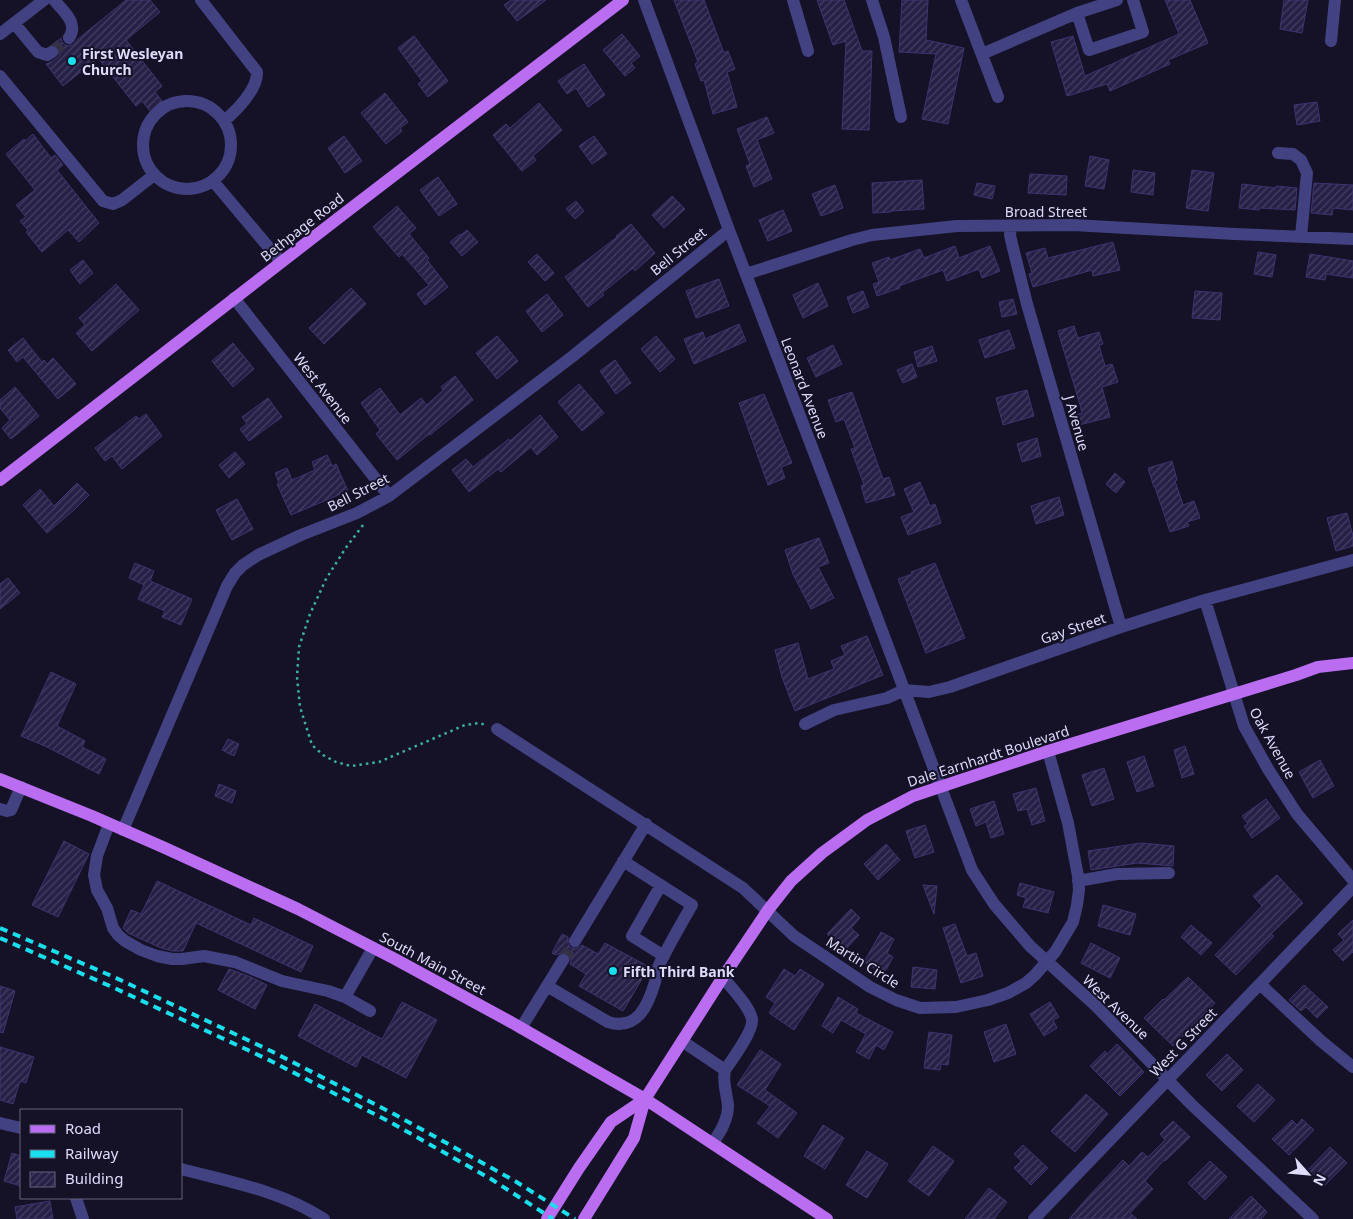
<svg xmlns="http://www.w3.org/2000/svg" width="1353" height="1219" viewBox="0 0 1353 1219" font-family="'Noto Sans',sans-serif">
	<style>
		.building { fill: url(#building-hatch); stroke: #3e3471 }
		.lines { fill: none; stroke-linecap: round; stroke-linejoin: round }
		.minor-tunnel { stroke: #333047; stroke-width: 12; stroke-dasharray: 12 6; stroke-linecap: butt }
		.path { stroke: #3bb1a5; stroke-width: 2.5; stroke-dasharray: 2.5 4; stroke-linecap: butt }
		.minor { stroke: #424282; stroke-width: 12 }
		.major { stroke: #bb6df2; stroke-width: 12 }
		.rail { stroke: #19deeb; stroke-width: 4; stroke-dasharray: 8 6; stroke-linecap: butt }
		.poi-dot { fill: #19deeb; stroke: #151227; stroke-width: 2 }
		.labels { text-anchor: middle; dominant-baseline: central; stroke-width: 4; stroke-linejoin: round; paint-order: stroke }
		.poi-label { font-size: 14px; font-weight: bold; fill: #dedcfc; stroke: #151227; text-anchor: start }
		.street-label { font-size: 14px; fill: #dedcfc; stroke: #151227 }
	</style>
	<defs>
		<pattern id="building-hatch" width="6" height="6" patternUnits="userSpaceOnUse" patternTransform="scale(1.25)"><rect width="6" height="6" fill="#262047"/><path d="M-1 1l2-2M0 6l6-6M5 7l2-2" fill="none" stroke="#454062"/></pattern>
	</defs>
	<rect width="100%" height="100%" fill="#151227"/>
	<path class="building" d="M126,0h24l10,12 -34,28 36,46 -7,6 14,18 -12,10 -15,-19 -6,5 -38,-48 -35,28 -17,-22 5,-2 8,-6 1,-4 -1,-4 -5,-4 7,-6 1,4 3,3 4,1 4,-1 5,-6z
		M511,0h35l-29,21 -13,-16z
		M674,0h30l20,53 4,-2 7,18 -8,3 10,35 -24,7 -9,-34 -3,1 -6,-17 3,-2z
		M817,0h27l18,51h10l-3,79 -27,-1 4,-88 -13,4z
		M902,0h26l-2,40 38,8 -16,76 -26,-5 14,-65 -37,-2z
		M1165,0h25l18,43 -40,17 2,4 -60,27 -3,-7 -40,12 -16,-54 22,-6 12,40 94,-42z
		M1284,0h24l-6,33 -22,-4z
		M622,34l18,22 -9,7 4,5 -10,8 -22,-26z
		M414,36l34,45 -20,16 -10,-13 4,-3 -24,-33z
		M584,64l21,31 -17,12 -12,-19 -9,6 -9,-13z
		M385,93l23,29 -8,6 2,3 -16,13 -25,-31z
		M1317,102l3,19 -23,4 -3,-20z
		M539,103l23,27 -29,26 3,4 -14,11 -29,-36 13,-11 4,4z
		M767,117l7,16 -17,7 15,39 -18,8 -8,-21 4,-2 -13,-35z
		M33,134l18,24 4,-3 8,10 -6,5 42,53 -20,19 -11,-12 -26,22 -16,-20 2,-2 -8,-9 6,-4 -10,-12 19,-15 -29,-36 18,-15 1,2z
		M344,136l18,25 -17,12 -17,-25z
		M594,136l13,18 -15,10 -13,-18z
		M1090,156l19,4 -5,29 -19,-3z
		M1133,170l22,3 -2,22 -22,-3z
		M1192,170l22,3 -6,38 -22,-3z
		M1030,174l37,2 -1,19 -38,-2z
		M438,177l19,27 -18,12 -19,-26z
		M922,180l2,29 -33,2v1l-18,1 -1,-30z
		M977,183l18,3 -3,13 -18,-4z
		M1314,183l39,2v25l-20,-2 -1,7 -21,-2z
		M1242,184l34,4v-2l21,2 -2,22 -36,-2v2l-20,-2z
		M835,185l8,23 -22,8 -9,-22z
		M672,196l13,13 -21,19 -12,-13z
		M576,201l8,10 -9,8 -9,-10z
		M397,206l19,22 -7,6 20,24 -2,2 21,27 -23,18 -8,-11 12,-9 -27,-31 -3,3 -26,-30z
		M783,210l9,21 -24,10 -9,-21z
		M631,224l24,29 -20,18 -2,-3 -31,25 2,2 -16,12 -23,-30 52,-40 -1,-1z
		M467,230l11,12 -16,14 -12,-14 10,-8 1,1z
		M1113,242l7,28 -27,6 -1,-6 -59,17 -4,-13 3,-1 -6,-20 19,-5 3,10z
		M955,246l4,12 31,-12 10,25 -18,7 -3,-9 -32,12 -4,-11 -44,16 1,2 -23,8 -4,-12 6,-2 -7,-19 17,-6 1,3 30,-11 4,9z
		M1258,252l18,3 -4,22 -18,-3z
		M537,254l17,19 -9,8 -17,-19z
		M1310,254l43,7v17l-27,-4 -1,6 -19,-3z
		M83,260l10,13 -13,11 -10,-14z
		M719,279l10,27 -33,12 -10,-27z
		M818,283l10,23 -25,12 -10,-23z
		M116,284l23,26 -47,41 -16,-18 9,-8 -6,-7z
		M351,288l15,16 -42,40 -15,-16z
		M863,291l6,16 -16,6 -6,-16z
		M1195,291l27,2 -2,27 -28,-2z
		M547,294l16,21 -21,17 -16,-21z
		M1013,299l4,15 -15,3 -3,-15z
		M739,324l7,17 -52,23 -10,-25 19,-7 2,7z
		M1074,326l4,12 21,-6 4,12 -4,1 6,21 7,-2 6,18 -16,5 8,30 -31,8 -3,-10 6,-2 -2,-8 -22,-74z
		M1009,330l6,18 -30,10 -6,-18z
		M497,336l21,25 -21,18 -21,-26z
		M656,336l19,23 -15,13 -19,-23z
		M23,338l19,24 2,-2 3,4 6,-6 23,26 -18,15 -35,-42 -6,5 -9,-12z
		M233,343l21,26 -21,18 -21,-26z
		M833,345l9,19 -26,13 -9,-19z
		M932,346l5,15 -19,6 -4,-15z
		M615,360l16,23 -15,11 -16,-23z
		M912,364l5,13 -14,6 -6,-13z
		M455,376l18,24 -43,35 -1,-1 -32,26 -21,-26 4,-4 -19,-27 19,-15 20,27 21,-17 6,7 16,-15 -2,-3z
		M579,384l25,29 -22,18 -24,-29z
		M15,387l24,29 -28,23 -9,-11 8,-8 -10,-12v-8z
		M1027,390l7,26 -31,9 -7,-27z
		M852,392l31,87 6,-2 6,18 -29,8 -5,-17 3,-1 -13,-36 4,-1 -11,-29 -8,3 -8,-22z
		M764,394l28,69 -11,4 4,11 -17,7 -29,-82z
		M268,398l14,19 -33,24 -9,-12 7,-5 -5,-7z
		M146,414l16,22 -40,33 -10,-13 -7,5 -10,-13 41,-32 3,3z
		M540,415l18,22 -21,18 -6,-8 -30,25 -3,-3 -29,23 -17,-22 14,-11 7,8 36,-28 1,2z
		M1037,438l4,18 -19,6 -5,-18z
		M235,452l10,12 -16,14 -10,-13z
		M327,455l5,11 4,-2 12,27 -57,24 -14,-31 2,-1 -4,-10 12,-5 5,12 23,-10 -3,-8z
		M1172,461l5,19 -2,1 8,24 11,-4 6,17 -13,4 2,4 -19,6 -15,-45h-1l-6,-19z
		M1115,473l10,9 -9,11 -10,-9z
		M920,482l10,24 5,-2 6,19 -33,12 -7,-18 13,-5 -10,-23z
		M77,483l12,12 -14,14 -28,24 -24,-28 17,-16 14,17z
		M1059,497l5,18 -28,9 -5,-18z
		M237,499l16,30 -21,11 -16,-30z
		M1347,513l6,23v10l-17,5 -9,-33z
		M819,538l10,25 -11,4 16,31 -23,11 -18,-35 -8,-24z
		M135,563l19,8 -4,10 42,18 -11,26 -19,-8 3,-6 -27,-12 6,-14 -15,-7z
		M935,563l30,75 -39,15 -28,-74 14,-5 -1,-2z
		M8,578l12,15 -20,16v-25z
		M867,636l16,39 -88,36 -13,-34 -7,-27 23,-7 10,36 26,-10 -3,-8 14,-6 -4,-9z
		M51,672l25,12 -19,42 28,15 -3,6 24,12 -7,15 -52,-27 -26,-11z
		M228,739l11,5 -5,12 -12,-6z
		M1185,746l9,28 -12,4 -8,-28z
		M1144,756l10,30 -17,6 -10,-30z
		M1320,760l14,26 -21,12 -14,-26z
		M1104,768l10,31 -22,7 -10,-31z
		M219,784l17,7 -4,12 -17,-7z
		M1036,788l9,33 -13,4 -5,-16 -9,2 -5,-17z
		M1266,799l14,19 -28,20 -8,-12 4,-2 -6,-8z
		M994,801l10,33 -13,4 -5,-16 -10,4 -6,-17z
		M925,825l9,27 -19,6 -9,-27z
		M64,841l25,13 -31,63 -26,-12z
		M1141,843l33,3 -1,20 -36,-3 -46,7 -3,-19z
		M886,844l14,16 -22,20 -14,-16z
		M1277,875l26,28 -32,31 3,2 -38,39 -21,-20 47,-49 -9,-10z
		M157,881l94,44 3,-7 59,28 -12,26 -105,-49 -13,28h-10l-12,-3 -33,-15 -5,-5 8,-18 10,4z
		M1020,883l34,9 -6,21 -25,-6 3,-9 -9,-3z
		M923,885l14,1 -3,28z
		M1103,905l33,9 -6,21 -32,-9z
		M851,909l9,9 -9,10 8,7 -14,15 -18,-16z
		M1353,920v32l-10,9 -10,-11 11,-10 -6,-6z
		M955,924l12,32 9,-3 7,23 -22,7 -18,-55z
		M1191,925l21,18 -11,12 -20,-18z
		M881,932l13,7 -7,14 6,4 -7,13 -5,2 -17,-10z
		M562,934l6,3v7l3,4h7l4,-3 16,9 7,-11 44,24 -26,44 -44,-25 7,-12 -16,-10 1,-4 -3,-7 -5,-1 -7,3 -4,-2z
		M1091,943l29,15 -10,20 -29,-15z
		M913,967l24,3 -2,19 -24,-2z
		M229,969l22,8 16,8 -12,24 -37,-19z
		M784,969l11,7 5,-7 24,15 -30,46 -25,-17 6,-10 -9,-6z
		M1188,977l27,26 -42,43 -29,-28 19,-19 1,1z
		M1304,985l24,22 -11,11 -11,-11 -5,4 -12,-11z
		M0,986l15,5 -12,42 -3,-1z
		M838,997l20,12 -2,4 37,19 -9,18 -8,-5 -7,14 -13,-7 10,-18 -25,-14 -8,13 -11,-7z
		M402,1002l35,18 -31,58 -44,-23 -6,12 -58,-31 17,-32 67,35z
		M1050,1002l9,15 -6,3 4,8 -13,8 -14,-22z
		M1006,1024l10,30 -22,8 -10,-30z
		M929,1032l23,3 -4,30 -7,-1 -1,6 -16,-2z
		M1117,1044l27,28 -24,24 -30,-30 15,-15 2,3z
		M0,1047l34,10 -8,26 -6,-2 -7,23 -13,-4z
		M760,1050l21,14 -16,26 32,23 -19,25 -21,-15 13,-17 -33,-21z
		M1227,1054l16,16 -21,21 -16,-16z
		M1258,1084l17,16 -21,22 -17,-16z
		M1086,1094l22,20 -33,38 -24,-21z
		M1302,1119l12,11 -25,25 -17,-16 20,-19 5,5z
		M1173,1121l17,16 -25,24 -1,-1 -19,21 8,8 -23,24 7,6h-68l19,-22 35,-37 6,6 13,-14 6,5 17,-17 -5,-6z
		M823,1125l21,13 -19,31 -21,-13z
		M1023,1145l25,23 -17,17 -17,-17 7,-7 -7,-7z
		M933,1146l21,15 -25,35 -21,-15z
		M1330,1147l17,16 -25,25 -16,-16z
		M867,1151l21,13 -21,34 -21,-13z
		M12,1153l9,3v30l-17,-5z
		M1210,1161l17,16 -22,23 -17,-17z
		M989,1188l18,14 -13,17h-29z
		M1251,1196l16,16 -6,7h-32z
		M50,1201l3,18h-36l-2,-12z"/>
	<g class="lines">
		<path class="minor-tunnel" d="M52,52l17,-14
			M563,960l12,-19"/>
		<path class="path" d="M363,525l-18,24 -19,30 -16,35 -11,33 -2,30 3,30 12,38 11,10 13,7 15,4 28,-4 86,-37 14,-2 7,2"/>
		<path class="minor" d="M54,0c9,11 25,23 15,38
			M201,0l56,72c1,17 -21,39 -33,49
			M644,0l85,230 147,385 96,255 22,34 36,42 66,60 95,98 122,115
			M793,0l15,51
			M872,0l12,37 17,80
			M961,0l37,97
			M1117,0l-40,13 12,37 54,-18 -10,-32
			M14,23l24,29 9,3 5,-3
			M0,34l44,-34
			M1331,41l4,-41
			M982,54l95,-41
			M0,76l103,125 10,3 9,-4 32,-25
			M143 145a44 44 0 1 1 88 0a44 44 0 1 1-88 0Z
			M1278,153l15,1 8,6 6,13 -6,64
			M213,181l68,81
			M1011,226l-1,9 2,9 15,60 94,323
			M746,274l106,-34 20,-5 85,-9 116,-1 162,9 118,5
			M234,298l155,198
			M1205,600l39,126 24,43 29,45 56,66
			M805,724l29,-14 53,-12 17,-8 25,2 21,-5 171,-60 84,-27 148,-40
			M497,729l246,159 51,48 76,51 26,13 24,8 36,-1 32,-7 20,-7 18,-10 9,-8 20,-23 18,-30 4,-17 2,-15 -1,-14 -10,-53 -20,-72
			M0,809l7,2 4,-1 10,-23
			M109,824l-12,32 -3,19 3,15 10,18 6,20 5,7 7,6 16,9 16,6 15,3h10l22,-3 31,6 47,19 46,10 17,6 25,14
			M123,830l104,-244 8,-13 8,-8 15,-10 43,-20 56,-22 32,-17 184,-140 156,-126
			M1078,881l39,-7 52,-1
			M661,885l-29,51 32,20
			M575,941l71,-117
			M1260,984l61,57 32,26
			M547,986l61,36c29,9 40,-16 47,-40 1,-6 2,-13 5,-19 10,-20 21,-39 32,-58l-69,-44
			M345,997l28,-49
			M521,1028l42,-68
			M682,1041l43,29
			M0,1123l21,5
			M713,1143c7,-11 15,-23 15,-37 -1,-13 -6,-23 -3,-36 7,-10 29,-40 27,-51 -3,-14 -21,-31 -29,-42
			M181,1169c50,13 100,22 143,50
			M76,1198l7,21
			M1034,1219l319,-332"/>
		<path class="major" d="M0,480l341,-264 282,-216
			M0,779l92,37 73,32 133,61 97,50 114,62 136,78 182,120
			M547,1219l32,-51 32,-46 34,-23
			M584,1219l50,-81 11,-39 78,-122 45,-67 23,-29 31,-28 45,-33 46,-24 135,-45 248,-76 22,-8 35,-4"/>
		<path class="rail" d="M0,928l114,49 157,74 123,63 121,67 60,38
			M0,938l110,48 157,73 123,63 101,57 62,40"/>
	</g>
	<g class="poi-dot">
		<circle cx="72" cy="61" r="5"/>
		<circle cx="613" cy="971" r="5"/>
	</g>
	<g class="labels">
		<g class="poi-label">
			<text x="82" y="53">First Wesleyan<tspan x="82" dy="16">Church</tspan></text>
			<text x="623" y="971">Fifth Third Bank</text>
		</g>
		<g class="street-label">
			<text x="1046" y="211">Broad Street</text>
			<text transform="translate(302 227) rotate(-38)">Bethpage Road</text>
			<text transform="translate(678 251) rotate(-39)">Bell Street</text>
			<text transform="translate(323 388) rotate(52)">West Avenue</text>
			<text transform="translate(805 388) rotate(69)">Leonard Avenue</text>
			<text transform="translate(1077 423) rotate(74)">J Avenue</text>
			<text transform="translate(358 492) rotate(-27)">Bell Street</text>
			<text transform="translate(1073 628) rotate(-19)">Gay Street</text>
			<text transform="translate(1273 743) rotate(61)">Oak Avenue</text>
			<text transform="translate(988 756) rotate(-18)">Dale Earnhardt Boulevard</text>
			<text transform="translate(863 962) rotate(32)">Martin Circle</text>
			<text transform="translate(433 963) rotate(28)">South Main Street</text>
			<text transform="translate(1116 1007) rotate(44)">West Avenue</text>
			<text transform="translate(1183 1042) rotate(-46)">West G Street</text>
		</g>
	</g>
	<rect x="20" y="1109" width="162" height="90" fill="#151227" stroke="#65637c"/>
	<rect x="30" y="1125" width="25" height="8" fill="#bb6df2" stroke="#65637c"/>
	<text x="65" y="1134" font-size="15" fill="#dedcfc">Road</text>
	<rect x="30" y="1150" width="25" height="8" fill="#19deeb" stroke="#65637c"/>
	<text x="65" y="1159" font-size="15" fill="#dedcfc">Railway</text>
	<rect x="30" y="1172" width="25" height="15" fill="url(#building-hatch)" stroke="#65637c"/>
	<text x="65" y="1184" font-size="15" fill="#dedcfc">Building</text>
	<g transform="translate(1308 1174) rotate(117)" stroke="#151227" stroke-width="4" paint-order="stroke">
	<path d="M0-4L9 19L0 12L-9 19Z" fill="#dedcfc"/>
	<text y="-8" font-size="14" font-weight="bold" text-anchor="middle" fill="#dedcfc">N</text>
	</g>
</svg>
